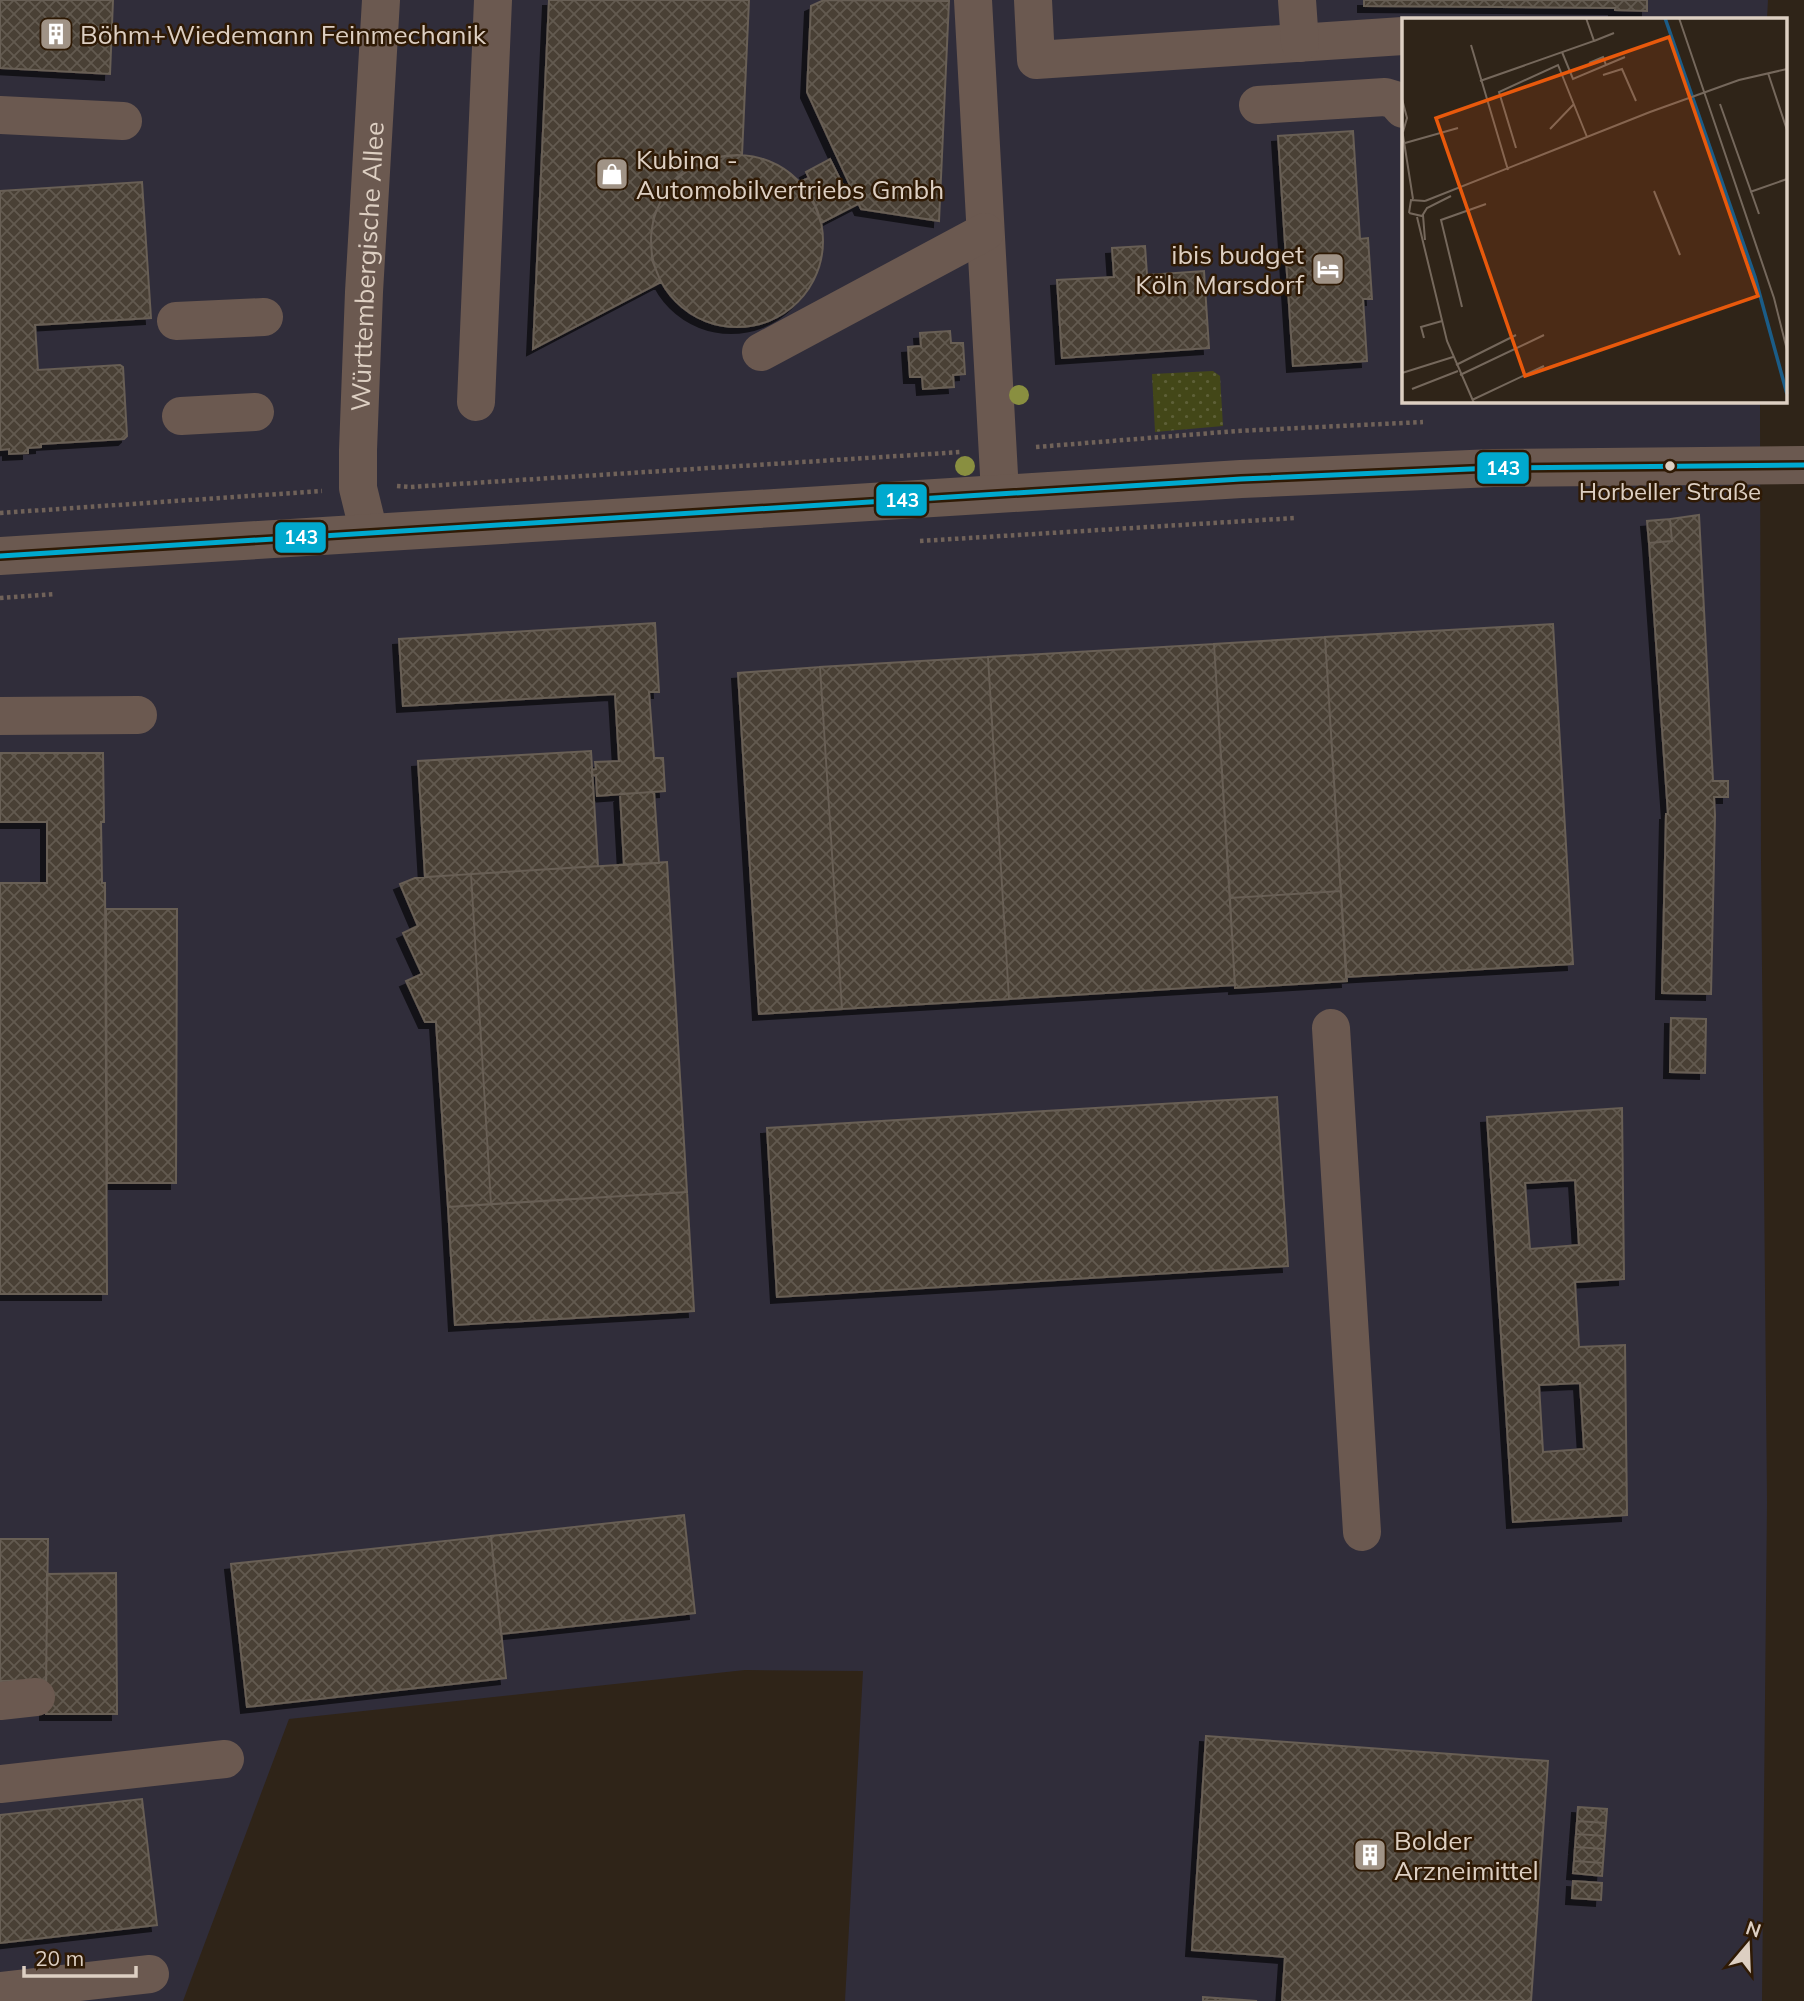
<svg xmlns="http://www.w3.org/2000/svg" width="1804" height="2001" viewBox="0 0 1804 2001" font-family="Mulish,sans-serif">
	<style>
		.commercial { fill: #302d3a }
		.grass { fill: url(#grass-dots) }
		.building { fill: url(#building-cross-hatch); stroke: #685e54; stroke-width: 2; fill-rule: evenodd; filter: url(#shadow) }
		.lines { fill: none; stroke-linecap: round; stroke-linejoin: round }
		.path { stroke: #706259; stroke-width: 4.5; stroke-dasharray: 3.5 3.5; stroke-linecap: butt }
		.minor { stroke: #6b5950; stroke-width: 38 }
		.bus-1-casing { stroke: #2f1a05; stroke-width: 10 }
		.bus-1 { stroke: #00a9ce; stroke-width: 5 }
		.tree { fill: #898f40 }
		.bus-dot { fill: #ddcfc2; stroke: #2f1a05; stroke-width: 2.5 }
		.labels { text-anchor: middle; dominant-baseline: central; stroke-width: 5; stroke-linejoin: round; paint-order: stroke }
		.bus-label { font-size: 24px; fill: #ddcfc2; stroke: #2f1a05 }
		.poi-label { font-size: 26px; fill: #ddcfc2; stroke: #2f1a05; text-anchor: start }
		.street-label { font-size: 26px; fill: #ddcfc2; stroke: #2f1a05 }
		.inset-river { fill: none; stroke: #1b5c87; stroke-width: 3.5 }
		.inset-road { fill: none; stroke: #75685c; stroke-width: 2 }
		.view { fill: #e8590c; fill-opacity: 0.15; stroke: #e8590c; stroke-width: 3.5 }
		.inset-edge { fill: none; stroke: #ddcfc2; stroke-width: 3.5 }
		.line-badge { stroke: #2f1a05; stroke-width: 2.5 }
		.badge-label { font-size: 19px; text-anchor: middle; font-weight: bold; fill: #fff }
	</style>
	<defs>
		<pattern id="grass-dots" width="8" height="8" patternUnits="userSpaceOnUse" patternTransform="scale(1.75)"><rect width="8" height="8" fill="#434718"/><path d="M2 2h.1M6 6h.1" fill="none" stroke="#5e6038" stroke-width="1.8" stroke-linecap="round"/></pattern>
		<pattern id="building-cross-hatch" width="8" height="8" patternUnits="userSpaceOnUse" patternTransform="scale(1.75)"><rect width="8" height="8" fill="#483f34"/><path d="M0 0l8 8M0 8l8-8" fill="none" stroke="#625a50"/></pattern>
		<filter id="shadow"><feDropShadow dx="-6" dy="6" stdDeviation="0" flood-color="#0009"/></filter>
	</defs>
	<rect width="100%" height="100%" fill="#2f2418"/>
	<path class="commercial" d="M0,0h1768l-1,19h-364v382h357l1,458 6,643 -5,499h-917l18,-330 -118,-1 -456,49 -106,282h-183z"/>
	<path class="grass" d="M1213,371l7,5 3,50 -68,6 -3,-58z"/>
	<path class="building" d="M0,0h113l-3,74 -110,-6z
		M549,0h200l-7,155 -24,2 -21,8 -19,12 -14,18 -10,20 -3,22 1,23 9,22 -128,67z
		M824,0l125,1 -10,220 -78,-12 -54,-117 4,-86z
		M1364,0h283v11l-32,-1v-2l-251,-2z
		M1353,131l7,108 8,-1 4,61h-9l4,62 -74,5 -15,-230z
		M651 241a86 86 0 1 1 172 0a86 86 0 1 1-172 0Z
		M830,159l14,28 5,-3 9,20 -37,19 -6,-17 -16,-24 10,-4 -3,-6z
		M142,182l9,136 -116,7 3,45 82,-5 3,2 4,69 -3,3 -83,5v3l-13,1v5l-19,1v-5l-9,1v-259z
		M1145,246l2,29 57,-4 5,77 -147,10 -5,-78 57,-3 -2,-29z
		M950,331l1,12h12l2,31 -12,1 1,12 -31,2 -1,-12h-12l-2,-30 13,-1 -1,-13z
		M1699,515l14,266h15v16h-14l1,18 -4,179 -49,-1 4,-179h2l-19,-271 23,-2 -2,-22z
		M1670,519l2,22 -23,2 -2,-22z
		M655,623l4,69h-10l5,66h9l2,33 -68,5 -1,-21 -4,1v-6l4,-1 -1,-7 24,-1 -4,-67 -212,12 -4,-67z
		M1553,624l20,340 -227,13 -21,-340z
		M1325,637l16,254 -111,7 -16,-254z
		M1214,644l21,341 -226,14 -21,-342z
		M988,657l21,342 -167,10 -22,-342z
		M820,667l22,342 -83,5 -21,-341z
		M591,751l7,115 -173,11 -7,-116z
		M0,753h103l1,69h-3l1,61h3l2,411h-107v-411h47v-61h-47z
		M654,792l5,71 -35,2 -4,-71z
		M667,862l20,330 -196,12 -20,-330z
		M471,874l20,330 -43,3 -12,-185h-11l-19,-41 16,-7 -19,-41 15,-7 -18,-42 15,-6z
		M1341,891l6,90 -112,7 -5,-90z
		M106,909h71l-1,274h-69z
		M1671,1018l35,1 -1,54 -35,-1z
		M1277,1097l11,169 -511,31 -10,-169z
		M1622,1108l2,171 -49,3 4,65 46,-2 2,170 -114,7 -26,-405zM1575,1180l4,65 -49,4 -5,-66zM1580,1383l4,66 -41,3 -4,-67z
		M687,1192l7,119 -239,14 -7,-118z
		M684,1515l11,98 -194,21 -10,-98z
		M491,1536l15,142 -259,29 -16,-143z
		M0,1539h48l-2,141 -46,1z
		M116,1573l1,141h-71l1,-140z
		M1206,1736l342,25 -17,240h-249l3,-44 -93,-7z
		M142,1799l15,126 -157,18v-128z
		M1578,1807l29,2 -1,14 -29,-2z
		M1577,1821l29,2 -1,13 -29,-2z
		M1576,1834l29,2 -1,13 -29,-2z
		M1575,1847l29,2 -1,14 -29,-2z
		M1574,1861l29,2 -1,13 -29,-3z
		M1573,1881l29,2 -1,17 -29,-2z
		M1203,1997l54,4h-54z"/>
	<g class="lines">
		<path class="path" d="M1036,447l201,-16 186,-9
			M397,486l13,1 551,-35
			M0,513l322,-22
			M920,541l375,-23
			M0,598l55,-4"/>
		<g class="minor">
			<path d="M973,0l27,493"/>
			<path d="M1033,0l3,60 367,-24"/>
			<path d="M1297,0l3,43"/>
			<path d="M1258,105l127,-8 10,3 8,9"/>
			<path d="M0,115l123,6"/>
			<path d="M176,321l88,-4"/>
			<path d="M761,352l224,-120"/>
			<path d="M476,402l17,-402"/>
			<path d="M181,416l74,-4"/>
			<path id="s1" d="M369,533l-11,-45v-38l6,-158 17,-292"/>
			<path d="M0,556l1241,-77 252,-11 311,-3"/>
			<path d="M0,716l138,-1"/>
			<path d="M1331,1028l31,504"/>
			<path d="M0,1701l36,-4"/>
			<path d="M0,1784l225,-25"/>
			<path d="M0,1991l150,-17"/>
		</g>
		<defs>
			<path id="bus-1" d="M0,556l1241,-77 252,-11 311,-3"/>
		</defs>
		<use href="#bus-1" class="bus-1-casing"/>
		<use href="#bus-1" class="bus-1"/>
	</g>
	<g class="tree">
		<circle cx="1019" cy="395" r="10"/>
		<circle cx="965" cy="466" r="10"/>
	</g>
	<defs>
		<symbol id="building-square" viewBox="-11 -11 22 22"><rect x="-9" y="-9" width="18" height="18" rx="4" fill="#a09386" stroke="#2f1a05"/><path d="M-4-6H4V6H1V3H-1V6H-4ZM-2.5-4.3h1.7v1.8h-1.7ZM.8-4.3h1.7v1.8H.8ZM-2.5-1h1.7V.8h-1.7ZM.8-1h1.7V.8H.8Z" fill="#fff"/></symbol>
		<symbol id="shop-square" viewBox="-11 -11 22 22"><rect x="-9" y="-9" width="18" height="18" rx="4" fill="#a09386" stroke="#2f1a05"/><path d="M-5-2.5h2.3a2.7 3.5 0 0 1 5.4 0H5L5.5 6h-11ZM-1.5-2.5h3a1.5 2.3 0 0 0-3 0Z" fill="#fff"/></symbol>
		<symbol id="hotel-square" viewBox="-11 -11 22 22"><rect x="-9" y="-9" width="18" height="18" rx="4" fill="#a09386" stroke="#2f1a05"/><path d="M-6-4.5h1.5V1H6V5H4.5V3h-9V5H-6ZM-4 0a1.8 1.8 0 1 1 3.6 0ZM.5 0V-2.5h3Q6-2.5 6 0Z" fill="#fff"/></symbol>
	</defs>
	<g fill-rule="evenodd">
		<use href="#building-square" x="37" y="15" width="38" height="38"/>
		<use href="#shop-square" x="593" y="155" width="38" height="38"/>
		<use href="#hotel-square" x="1309" y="250" width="38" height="38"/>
		<use href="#building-square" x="1351" y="1836" width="38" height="38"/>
	</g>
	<circle class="bus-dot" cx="1670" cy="466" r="6"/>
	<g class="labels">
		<g class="bus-label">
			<text x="1670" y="491">Horbeller Straße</text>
		</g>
		<g class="poi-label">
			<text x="80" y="34">Böhm+Wiedemann Feinmechanik</text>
			<text x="636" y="159">Kubina -<tspan x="636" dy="30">Automobilvertriebs Gmbh</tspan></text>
			<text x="1304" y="254" text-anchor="end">ibis budget<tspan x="1304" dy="30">Köln Marsdorf</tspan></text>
			<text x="1394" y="1840">Bolder<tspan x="1394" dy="30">Arzneimittel</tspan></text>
		</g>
		<g class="street-label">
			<text stroke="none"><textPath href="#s1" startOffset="268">Württembergische Allee</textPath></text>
		</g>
	</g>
	<g transform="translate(1402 18)">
		<rect width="385" height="385" fill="#2f2418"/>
		<path class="inset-river" d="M263,0l90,259 32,117"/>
		<path class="inset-road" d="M277,0l95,280 13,52M192,23l20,-8M69,27l37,125M160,34l11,27 52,-22M187,45l14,-6 3,8M366,55l19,57M201,57l19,-6 14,32M78,63l114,-40 -8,-23M0,81l5,19 -4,14M318,86l39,110M0,111l11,70M148,111l24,-25M3,125l53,-15M114,130l-17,-56 59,-27 29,72M252,173l26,64M348,174l37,-13M23,183l225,-89 89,-32 48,-11M7,195l13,3 5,-8 24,-12M7,195l2,-13 14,1M21,197l2,25M15,199l30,124 27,62M60,289l-21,-87 45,-16M22,320l-3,-11 21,-6M54,347l60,-30M0,355l51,-16M58,357l84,-40M10,371l46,-18M70,382l72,-34"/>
		<path class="view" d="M267,19l89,259 -233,80 -89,-258z"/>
		<rect width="385" height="385" class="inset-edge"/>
	</g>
	<g class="line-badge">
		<rect x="1476" y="451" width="54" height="34" rx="7" fill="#00a9ce"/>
		<rect x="875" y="483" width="53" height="34" rx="7" fill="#00a9ce"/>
		<rect x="274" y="521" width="53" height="33" rx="7" fill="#00a9ce"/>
	</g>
	<g class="badge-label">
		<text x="1503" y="475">143</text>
		<text x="902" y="507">143</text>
		<text x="301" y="544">143</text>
	</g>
	<g transform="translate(1748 1945) rotate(19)" stroke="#2f1a05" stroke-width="5" paint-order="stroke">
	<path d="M0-5L12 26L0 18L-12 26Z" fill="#ddcfc2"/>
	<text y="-10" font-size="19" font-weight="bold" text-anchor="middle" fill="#ddcfc2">N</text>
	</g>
	<path d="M24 1966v10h112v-10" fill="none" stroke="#ddcfc2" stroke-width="3.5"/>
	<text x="35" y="1966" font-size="21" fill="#ddcfc2" stroke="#2f1a05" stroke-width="5" paint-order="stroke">20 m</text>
</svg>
